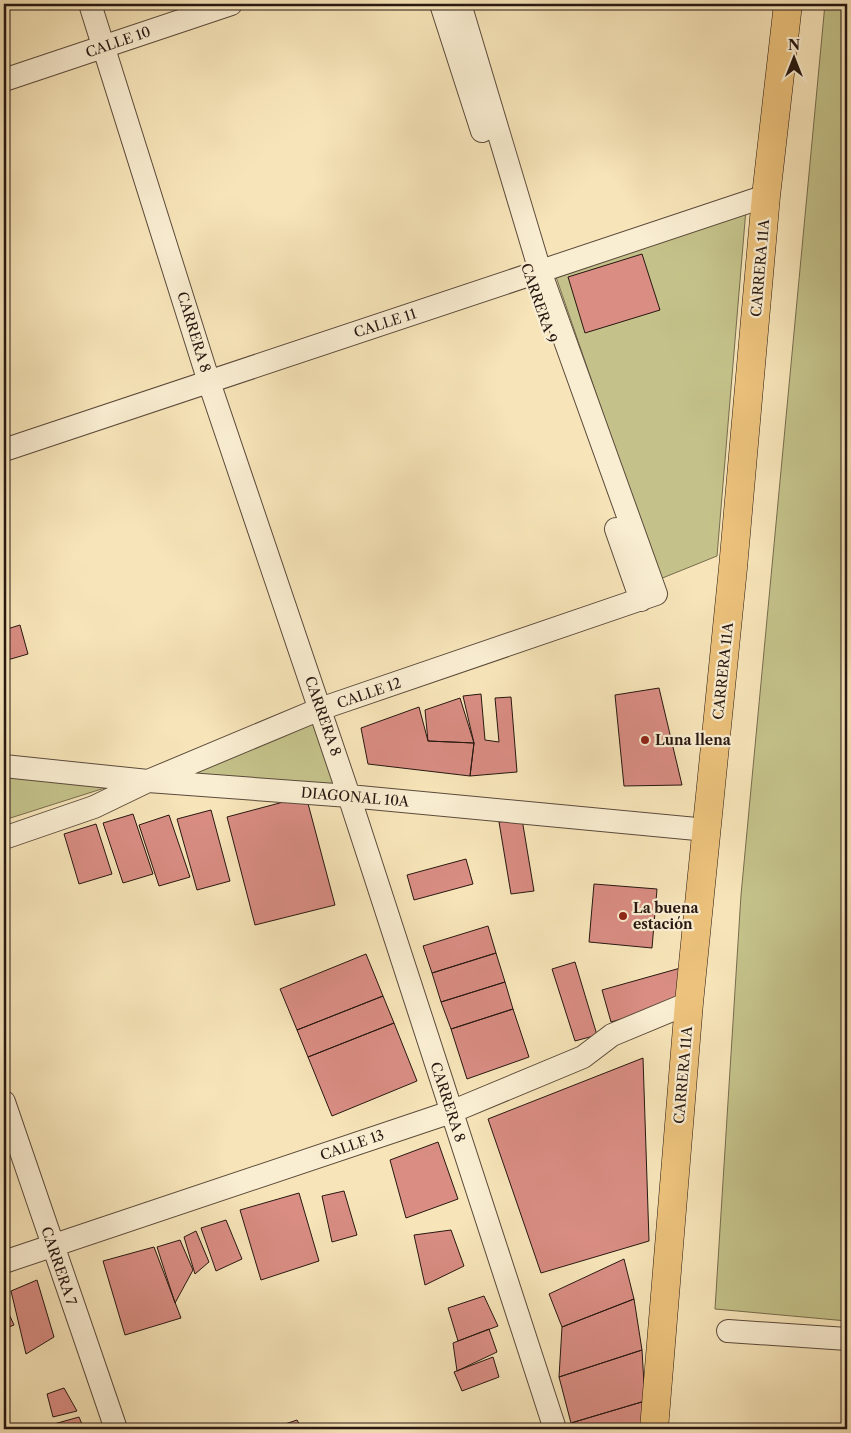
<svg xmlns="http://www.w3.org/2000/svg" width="851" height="1433" viewBox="0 0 851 1433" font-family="'Libre Caslon Text',serif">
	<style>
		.green { fill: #c4c28a; stroke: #766c4e }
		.building { fill: #d98d83; stroke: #271711 }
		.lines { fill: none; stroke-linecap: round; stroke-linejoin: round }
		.minor-casing { stroke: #5b4a3b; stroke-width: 24 }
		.trunk-casing { stroke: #271711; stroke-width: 29 }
		.minor { stroke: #faeed2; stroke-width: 22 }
		.trunk { stroke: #ecc27c; stroke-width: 28 }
		.poi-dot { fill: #8f2418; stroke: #faeed2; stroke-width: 2 }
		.labels { text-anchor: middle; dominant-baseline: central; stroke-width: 4.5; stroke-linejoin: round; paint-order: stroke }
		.street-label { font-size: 14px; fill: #271711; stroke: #faeed2 }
		.poi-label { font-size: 14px; font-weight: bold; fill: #271711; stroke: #faeed2; text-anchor: start }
	</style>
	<rect width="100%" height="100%" fill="#f7e5b9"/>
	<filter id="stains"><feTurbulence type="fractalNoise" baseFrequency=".004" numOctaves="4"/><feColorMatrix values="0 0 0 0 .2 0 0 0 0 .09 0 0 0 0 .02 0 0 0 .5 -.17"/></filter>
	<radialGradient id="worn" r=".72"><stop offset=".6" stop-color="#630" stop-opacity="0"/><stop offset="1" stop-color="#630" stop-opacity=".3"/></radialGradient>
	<path class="green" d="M825,4h22v1317l-132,-12 26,-414z
		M746,209l-29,347 -57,23 -105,-305z
		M313,722l23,63 -151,-10z
		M4,777l107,9 -107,34z"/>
	<path class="building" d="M642,254l18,56 -75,23 -17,-56z
		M20,625l8,29 -24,7v-31z
		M659,688l23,97 -58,1 -9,-91z
		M481,694l4,46 14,2 -4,-44 16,-1 6,75 -47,4 4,-33 -11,-47z
		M460,698l14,45 -46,-2 -3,-31z
		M419,707l9,34 46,2 -4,33 -102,-12 -7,-36z
		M306,796l29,109 -80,20 -28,-108z
		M211,810l19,71 -33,9 -20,-71z
		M133,814l20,60 -30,9 -20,-60z
		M169,815l21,62 -31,9 -20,-61z
		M522,819l12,72 -23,3 -12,-72z
		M96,824l16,50 -33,10 -15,-50z
		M466,859l7,25 -59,16 -7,-25z
		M594,884l63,5 -5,59 -63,-6z
		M488,926l8,27 -64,20 -9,-27z
		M496,953l9,29 -64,20 -9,-29z
		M366,954l17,42 -86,34 -17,-41z
		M575,962l22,73 -22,6 -23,-72z
		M684,967l2,33 -75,22 -9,-32z
		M505,982l8,27 -62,20 -10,-27z
		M383,996l11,27 -86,34 -11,-27z
		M513,1009l16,48 -62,22 -16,-50z
		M394,1023l23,58 -85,35 -24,-59z
		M643,1058l6,183 -108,32 -53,-154z
		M438,1142l20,57 -52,19 -16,-58z
		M344,1191l13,44 -25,7 -10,-46z
		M299,1193l20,68 -58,19 -21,-70z
		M226,1220l16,39 -26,12 -15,-43z
		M451,1230l13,36 -39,19 -11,-50z
		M196,1231l13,31 -14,12 -11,-37z
		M180,1240l13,30 -18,33 -18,-56z
		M154,1247l27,71 -56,17 -22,-74z
		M624,1259l10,40 -72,28 -13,-33z
		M37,1280l17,57 -28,17 -15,-63z
		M484,1296l14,30 -40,15 -10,-33z
		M634,1299l8,51 -83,27 3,-50z
		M4,1303l10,22 -10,4z
		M489,1329l8,23 -40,19 -4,-28z
		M642,1350l3,51 -74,22 -12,-46z
		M493,1357l6,20 -37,14 -8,-19z
		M64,1388l13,23 -24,6 -6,-23z
		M645,1401l-1,28h-71l-2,-6z
		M79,1417l5,12h-48z
		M297,1420l5,9h-32z"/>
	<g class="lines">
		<defs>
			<path id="minor" d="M90,4l119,378 140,414 206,633
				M441,4l41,127
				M4,80l227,-76
				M4,450l762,-254
				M616,529l25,71
				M4,766l144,15 201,15 358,34
				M4,838l90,-31 54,-26 172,-72 336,-115 -116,-323 -80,-267
				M4,1102l112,327
				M4,1262l447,-150 132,-55 29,-22 77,-32
				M728,1331l119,8"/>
			<path id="trunk" d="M654,1429l35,-426 44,-435 33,-372 22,-192"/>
		</defs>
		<use href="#minor" class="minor-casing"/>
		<use href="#trunk" class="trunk-casing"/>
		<use href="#minor" class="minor"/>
		<use href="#trunk" class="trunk"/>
	</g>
	<g class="poi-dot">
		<circle cx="645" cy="740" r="5"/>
		<circle cx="623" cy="916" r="5"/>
	</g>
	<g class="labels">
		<g class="street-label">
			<text transform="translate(118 42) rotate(-19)">CALLE 10</text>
			<text transform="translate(760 268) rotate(-85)">CARRERA 11A</text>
			<text transform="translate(539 303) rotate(71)">CARRERA 9</text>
			<text transform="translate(385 323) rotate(-18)">CALLE 11</text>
			<text transform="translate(194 332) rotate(73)">CARRERA 8</text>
			<text transform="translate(723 671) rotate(-84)">CARRERA 11A</text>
			<text transform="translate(369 693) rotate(-19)">CALLE 12</text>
			<text transform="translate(323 716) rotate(71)">CARRERA 8</text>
			<text transform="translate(355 797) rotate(5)">DIAGONAL 10A</text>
			<text transform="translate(683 1075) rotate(-85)">CARRERA 11A</text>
			<text transform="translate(448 1102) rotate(72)">CARRERA 8</text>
			<text transform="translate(352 1145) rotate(-19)">CALLE 13</text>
			<text transform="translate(59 1266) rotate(71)">CARRERA 7</text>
		</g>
		<g class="poi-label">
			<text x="655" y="740">Luna llena</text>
			<text x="633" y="908">La buena<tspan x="633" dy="16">estación</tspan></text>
		</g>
	</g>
	<rect width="851" height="1433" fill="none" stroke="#f7e5b9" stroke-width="20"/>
	<rect x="5" y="5" width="841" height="1423" fill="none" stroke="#271711" stroke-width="2.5"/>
	<rect x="10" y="10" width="831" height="1413" fill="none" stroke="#271711"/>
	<g transform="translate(794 58)" stroke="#faeed2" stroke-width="4" paint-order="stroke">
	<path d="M0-4L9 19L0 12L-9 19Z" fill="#271711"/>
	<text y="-8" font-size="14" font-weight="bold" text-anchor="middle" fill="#271711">N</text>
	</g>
	<rect width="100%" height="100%" filter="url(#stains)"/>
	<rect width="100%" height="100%" fill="url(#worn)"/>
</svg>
